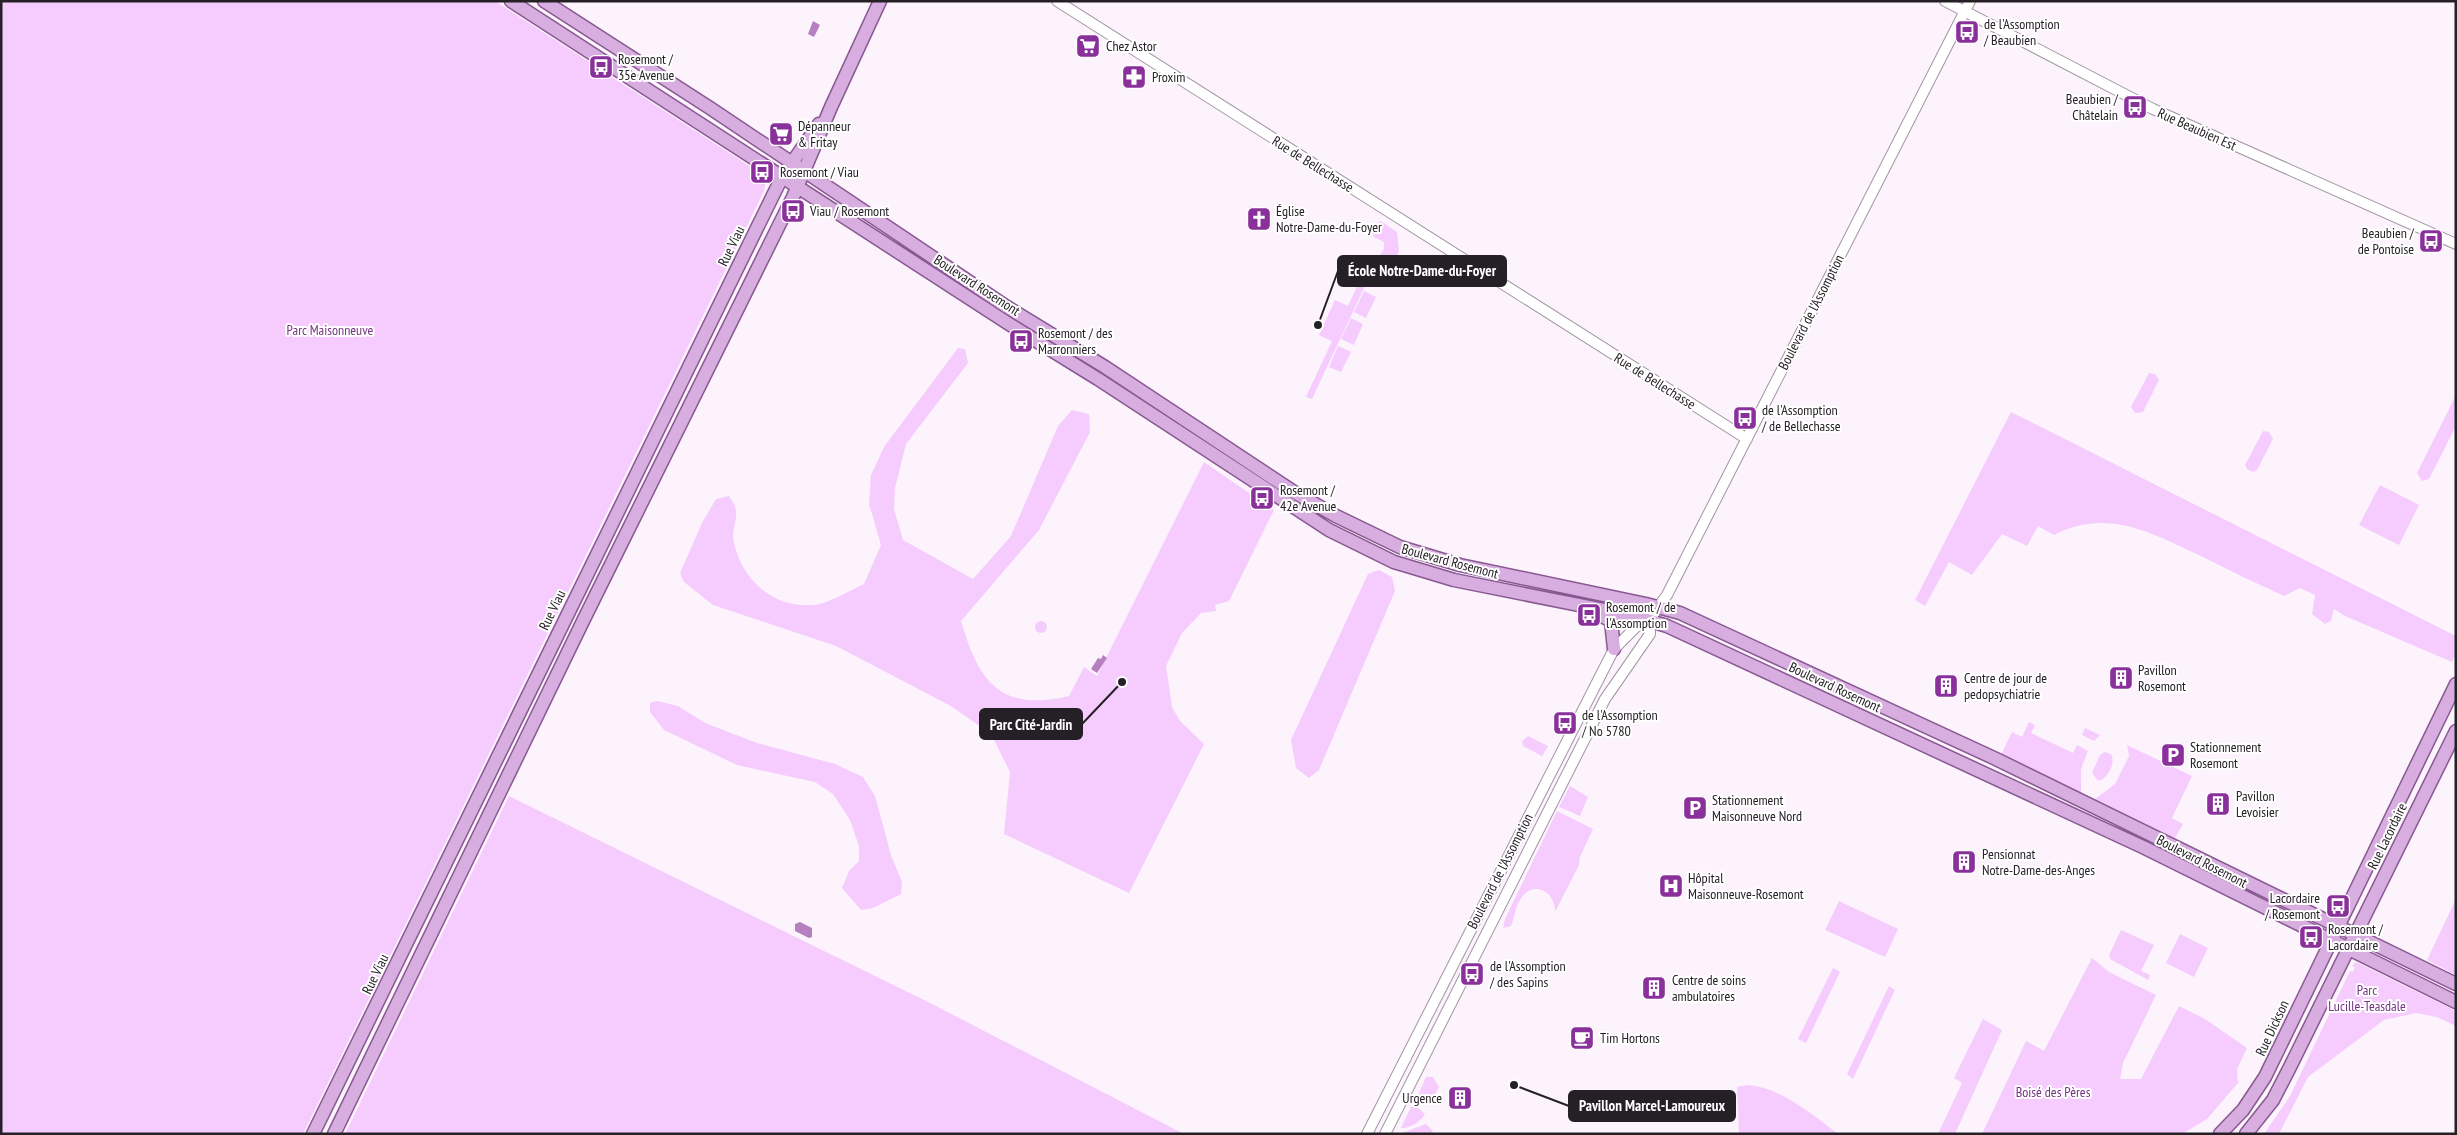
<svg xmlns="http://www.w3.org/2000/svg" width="2457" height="1135" viewBox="0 0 2457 1135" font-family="'PT Sans Narrow',sans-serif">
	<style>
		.green { fill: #f5ccfd }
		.water { fill: #b580bf }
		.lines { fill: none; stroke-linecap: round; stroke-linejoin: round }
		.minor-casing { stroke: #a195a3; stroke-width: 12 }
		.major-casing { stroke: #885991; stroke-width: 15 }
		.minor { stroke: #fff; stroke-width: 10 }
		.major { stroke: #d8ade0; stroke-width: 12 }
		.labels { text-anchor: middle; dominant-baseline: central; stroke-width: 4; stroke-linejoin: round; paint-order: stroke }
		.poi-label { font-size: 14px; fill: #252026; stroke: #fff; text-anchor: start }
		.street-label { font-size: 14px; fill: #252026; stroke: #fff }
		.park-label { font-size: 14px; fill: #753381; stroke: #fff }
		.leader { fill: none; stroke: #252026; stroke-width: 2 }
		.callout-dot { fill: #252026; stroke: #fff; stroke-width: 2 }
		.callout { fill: #252026; stroke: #252026; stroke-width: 2 }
		.callout-label { font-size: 15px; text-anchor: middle; font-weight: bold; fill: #fff }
	</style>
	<rect width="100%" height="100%" fill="#fcf3fd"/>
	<path class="green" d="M1,1h494l259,168 12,11 -2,11 -461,943h-302z
		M1381,221l16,11 2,19 -13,29 -11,-3 -3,-6 -60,128 -6,-2 26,-56 -13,-6 16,-35 13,6 22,-48 6,3 8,-12v-7l-10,-5 -4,-7 2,-4z
		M1364,291l12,6 -10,21 -12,-6z
		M1351,318l12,6 -9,21 -13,-6z
		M1338,346l13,6 -10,20 -12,-5z
		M958,348l7,1 3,14 -62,81 -11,44 -1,21 9,31 70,39 38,-43 47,-110 14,-16 17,4 1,18 -51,98 -78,91c18,62 40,91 108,75l15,-29 13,9 107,-214 70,48 -45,91 -14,4 1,6 -15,2 -19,20 -16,33 6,41 8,14 24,23 -75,149 -125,-59 6,-62 -19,-38 -40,-28 -115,-60 -123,-41 -29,-23 -4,-9 23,-52 13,-22 13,-3c15,20 1,27 5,47 9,39 40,65 80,62 13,-1 37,-15 50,-21l17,-39 -12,-41 2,-29 13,-28z
		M2149,373l6,1 4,6 -16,32 -8,1 -4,-6z
		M2456,395v31l-27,53 -7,2 -5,-8z
		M2011,412l445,224v18l-4,8 -107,-46 -11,-7 -3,12 -6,3 -13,-10 3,-19 -15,-7 -16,8c-28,-13 -56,-26 -83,-40 -48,-22 -93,-49 -147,-21l-16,-9 -11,20 -25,-12 -30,41 -23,-13 -24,44 -10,-6z
		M2263,431l6,1 4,7 -16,31 -4,2 -6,-3 -2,-4z
		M2380,485l39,20 -20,40 -40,-20z
		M1379,570l13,7 3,14 -76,179 -10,8 -13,-10 -5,-28 77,-166z
		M1035 627a6 6 0 1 1 12 0a6 6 0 1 1-12 0Z
		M657,701l21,5 27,17 52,20 78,21 28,13 12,19 16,59 11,27 -1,12 -28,14 -12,2 -19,-22 7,-17 10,-10v-15l-9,-26 -17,-26 -18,-12 -78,-17 -73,-35 -14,-18v-9z
		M2029,722l6,3 -4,8 42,20 4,-8 11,6 -7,18v24l-80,-38 11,-23 10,5z
		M2085,728l15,7 -6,6 -12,-6z
		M1528,736l20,10 -6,10 -19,-10 -1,-5z
		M2127,745l65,31 -20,42 11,6 -8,14 -80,-39 20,-15 14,-28z
		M2105,752l6,2c5,9 -3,25 -13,27l-6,-8 8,-18z
		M1570,786l18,11 -8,19 -21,-9z
		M509,796l421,207 254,131h-839z
		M1557,811l36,18 -13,28 -1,8 -24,47c1,-19 -20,-32 -33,-15 -7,8 -7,20 -11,29l-8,2 2,-9z
		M2456,899v76l-29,-15z
		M1839,901l59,28 -13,28 -60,-27z
		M2121,930l33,15 -13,26 9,4 -2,5 -38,-21 -1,-4z
		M2180,934l28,14 -14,29 -28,-14z
		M2092,958l17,14 47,23 -33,68 -3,16h21l38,-73 26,13 42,29 -10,21 1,14 -31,36 -25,15h-200l44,-93 18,10z
		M2356,962l100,49v15l-19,-9 -21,-4 -32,7 -76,57 -29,57h-15l26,-38 60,-125 3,1 2,-5 -3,-1z
		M1833,968l7,4 -34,71 -8,-4z
		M1889,986l6,4 -42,89 -6,-5z
		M1983,1019l19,11 -47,104h-17l24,-51 -8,-5z
		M1426,1077h7l6,10 -7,13 -7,3 -8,-5z
		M1747,1085c33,2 65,29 91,49h-99l-2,-47z
		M1416,1106l9,8c-3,7 -16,15 -24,14l10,-21z
		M1426,1124l7,7 -3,3h-31z"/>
	<path class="water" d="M813,21l7,4 -6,12 -6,-3z
		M1103,655l4,3 -10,15 -6,-4 7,-11 3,1z
		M800,922l12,6v9l-3,1 -14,-7v-7z"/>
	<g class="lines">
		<defs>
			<path id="minor" d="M1057,1l690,438
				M1945,1l208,108 303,135
				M1367,1134l247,-485 22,-22 13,-7 18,-25 303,-594
				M1385,1134l220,-435 45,-65 -1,-14"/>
			<path id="major" d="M511,1l498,323 89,55 231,151 65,32 60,18 180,36 33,10 478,222 311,154
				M544,1l166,107 297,199 98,60 189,125 42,24 64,31 60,18 186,39 34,9 316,146 460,225
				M1596,613l15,8 3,28
				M313,1134l469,-957 37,-53
				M334,1134l250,-515 209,-422 38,-90 49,-106
				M2220,1134l23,-24 22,-33 191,-393
				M2246,1134l27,-34 16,-31 167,-338"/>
		</defs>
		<use href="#minor" class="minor-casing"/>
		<use href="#major" class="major-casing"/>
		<use href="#minor" class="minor"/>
		<use href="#major" class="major"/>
	</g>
	<defs>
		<symbol id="bus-square" viewBox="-11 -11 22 22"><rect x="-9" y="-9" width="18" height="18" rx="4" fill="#8a309b" stroke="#fff"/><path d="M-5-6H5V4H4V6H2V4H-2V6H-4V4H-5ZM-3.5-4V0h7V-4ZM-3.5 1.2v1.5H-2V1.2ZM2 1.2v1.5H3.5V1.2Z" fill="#fff"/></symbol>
		<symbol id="supermarket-square" viewBox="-11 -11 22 22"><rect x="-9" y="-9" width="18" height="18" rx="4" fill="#8a309b" stroke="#fff"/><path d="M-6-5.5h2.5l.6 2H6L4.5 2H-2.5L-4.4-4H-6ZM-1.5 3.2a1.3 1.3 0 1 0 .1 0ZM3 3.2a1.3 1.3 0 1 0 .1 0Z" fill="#fff"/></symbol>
		<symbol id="pharmacy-square" viewBox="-11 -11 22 22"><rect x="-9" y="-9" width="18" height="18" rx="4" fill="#8a309b" stroke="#fff"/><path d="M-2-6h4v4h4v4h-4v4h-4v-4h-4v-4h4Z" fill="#fff"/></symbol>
		<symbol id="church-square" viewBox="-11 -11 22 22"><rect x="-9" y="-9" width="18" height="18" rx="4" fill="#8a309b" stroke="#fff"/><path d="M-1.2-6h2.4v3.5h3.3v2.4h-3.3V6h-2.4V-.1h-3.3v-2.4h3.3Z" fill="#fff"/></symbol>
		<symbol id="building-square" viewBox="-11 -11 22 22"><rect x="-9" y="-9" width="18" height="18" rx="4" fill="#8a309b" stroke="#fff"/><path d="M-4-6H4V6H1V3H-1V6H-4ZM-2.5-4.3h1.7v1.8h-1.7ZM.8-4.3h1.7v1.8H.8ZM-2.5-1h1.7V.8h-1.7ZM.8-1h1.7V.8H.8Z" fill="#fff"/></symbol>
		<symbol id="parking-square" viewBox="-11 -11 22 22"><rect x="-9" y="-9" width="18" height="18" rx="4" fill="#8a309b" stroke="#fff"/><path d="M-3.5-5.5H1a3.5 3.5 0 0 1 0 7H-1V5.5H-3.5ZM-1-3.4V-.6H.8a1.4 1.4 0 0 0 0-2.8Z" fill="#fff"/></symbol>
		<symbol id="hospital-square" viewBox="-11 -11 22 22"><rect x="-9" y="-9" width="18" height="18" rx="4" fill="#8a309b" stroke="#fff"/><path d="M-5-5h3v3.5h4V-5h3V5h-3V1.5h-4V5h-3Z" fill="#fff"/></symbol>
		<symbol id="cafe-square" viewBox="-11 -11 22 22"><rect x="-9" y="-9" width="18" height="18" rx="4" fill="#8a309b" stroke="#fff"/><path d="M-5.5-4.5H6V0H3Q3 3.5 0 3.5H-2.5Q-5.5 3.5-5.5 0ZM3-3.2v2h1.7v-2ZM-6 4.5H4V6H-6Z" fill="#fff"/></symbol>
	</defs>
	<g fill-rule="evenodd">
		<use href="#bus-square" x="1953" y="18" width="28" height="28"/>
		<use href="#supermarket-square" x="1074" y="32" width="28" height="28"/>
		<use href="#bus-square" x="587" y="53" width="28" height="28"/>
		<use href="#pharmacy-square" x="1120" y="63" width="28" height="28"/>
		<use href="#bus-square" x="2121" y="93" width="28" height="28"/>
		<use href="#supermarket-square" x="767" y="120" width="28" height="28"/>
		<use href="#bus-square" x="748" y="158" width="28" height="28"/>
		<use href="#bus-square" x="779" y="197" width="28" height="28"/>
		<use href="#church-square" x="1245" y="205" width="28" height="28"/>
		<use href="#bus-square" x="2417" y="227" width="28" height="28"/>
		<use href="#bus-square" x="1007" y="327" width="28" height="28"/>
		<use href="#bus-square" x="1731" y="404" width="28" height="28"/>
		<use href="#bus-square" x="1248" y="484" width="28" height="28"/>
		<use href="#bus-square" x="1575" y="601" width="28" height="28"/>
		<use href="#building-square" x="2107" y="664" width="28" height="28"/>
		<use href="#building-square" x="1932" y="672" width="28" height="28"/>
		<use href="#bus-square" x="1551" y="709" width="28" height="28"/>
		<use href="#parking-square" x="2159" y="741" width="28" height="28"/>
		<use href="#building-square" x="2204" y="790" width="28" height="28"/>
		<use href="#parking-square" x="1681" y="794" width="28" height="28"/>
		<use href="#building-square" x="1950" y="848" width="28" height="28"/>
		<use href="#hospital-square" x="1657" y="872" width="28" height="28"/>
		<use href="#bus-square" x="2324" y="892" width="28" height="28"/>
		<use href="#bus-square" x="2297" y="923" width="28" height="28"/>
		<use href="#bus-square" x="1458" y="960" width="28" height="28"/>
		<use href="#building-square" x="1640" y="974" width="28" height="28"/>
		<use href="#cafe-square" x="1568" y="1024" width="28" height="28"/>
		<use href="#building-square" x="1446" y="1084" width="28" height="28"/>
	</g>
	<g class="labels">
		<g class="poi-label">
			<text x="1984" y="24">de l'Assomption<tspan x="1984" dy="16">/ Beaubien</tspan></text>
			<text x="1106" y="46">Chez Astor</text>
			<text x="618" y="59">Rosemont /<tspan x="618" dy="16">35e Avenue</tspan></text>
			<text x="1152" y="77">Proxim</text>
			<text x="2118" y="99" text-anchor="end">Beaubien /<tspan x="2118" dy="16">Châtelain</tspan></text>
			<text x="798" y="126">Dépanneur<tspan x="798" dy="16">&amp; Fritay</tspan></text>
			<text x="780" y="172">Rosemont / Viau</text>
			<text x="810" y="211">Viau / Rosemont</text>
			<text x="1276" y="211">Église<tspan x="1276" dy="16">Notre-Dame-du-Foyer</tspan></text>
			<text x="2414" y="233" text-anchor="end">Beaubien /<tspan x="2414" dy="16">de Pontoise</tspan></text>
			<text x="1038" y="333">Rosemont / des<tspan x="1038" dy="16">Marronniers</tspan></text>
			<text x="1762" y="410">de l'Assomption<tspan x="1762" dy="16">/ de Bellechasse</tspan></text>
			<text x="1280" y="490">Rosemont /<tspan x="1280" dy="16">42e Avenue</tspan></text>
			<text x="1606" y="607">Rosemont / de<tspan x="1606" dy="16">l'Assomption</tspan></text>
			<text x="2138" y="670">Pavillon<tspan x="2138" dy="16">Rosemont</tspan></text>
			<text x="1964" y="678">Centre de jour de<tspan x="1964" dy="16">pedopsychiatrie</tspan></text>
			<text x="1582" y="715">de l'Assomption<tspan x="1582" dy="16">/ No 5780</tspan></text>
			<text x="2190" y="747">Stationnement<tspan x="2190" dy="16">Rosemont</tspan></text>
			<text x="2236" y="796">Pavillon<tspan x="2236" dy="16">Levoisier</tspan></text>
			<text x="1712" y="800">Stationnement<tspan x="1712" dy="16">Maisonneuve Nord</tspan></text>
			<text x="1982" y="854">Pensionnat<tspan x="1982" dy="16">Notre-Dame-des-Anges</tspan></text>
			<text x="1688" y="878">Hôpital<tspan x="1688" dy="16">Maisonneuve-Rosemont</tspan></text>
			<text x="2320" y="898" text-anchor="end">Lacordaire<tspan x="2320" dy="16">/ Rosemont</tspan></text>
			<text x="2328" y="929">Rosemont /<tspan x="2328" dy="16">Lacordaire</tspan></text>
			<text x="1490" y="966">de l'Assomption<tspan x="1490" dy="16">/ des Sapins</tspan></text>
			<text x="1672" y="980">Centre de soins<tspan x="1672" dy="16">ambulatoires</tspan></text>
			<text x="1600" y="1038">Tim Hortons</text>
			<text x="1442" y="1098" text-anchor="end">Urgence</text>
		</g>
		<g class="street-label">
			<text transform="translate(2197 129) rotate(24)">Rue Beaubien Est</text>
			<text transform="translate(1313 164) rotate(32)">Rue de Bellechasse</text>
			<text transform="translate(731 246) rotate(-64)">Rue Viau</text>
			<text transform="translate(977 285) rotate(33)">Boulevard Rosemont</text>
			<text transform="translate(1811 312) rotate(-63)">Boulevard de l'Assomption</text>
			<text transform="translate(1655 381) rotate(32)">Rue de Bellechasse</text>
			<text transform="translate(1450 561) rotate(15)">Boulevard Rosemont</text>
			<text transform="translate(552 610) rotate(-64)">Rue Viau</text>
			<text transform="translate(1835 687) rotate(25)">Boulevard Rosemont</text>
			<text transform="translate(2387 836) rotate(-64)">Rue Lacordaire</text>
			<text transform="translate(2202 861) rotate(27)">Boulevard Rosemont</text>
			<text transform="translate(1500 871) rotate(-63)">Boulevard de l'Assomption</text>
			<text transform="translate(375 974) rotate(-64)">Rue Viau</text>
			<text transform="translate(2272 1028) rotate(-65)">Rue Dickson</text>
		</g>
		<g class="park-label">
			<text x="330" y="330">Parc Maisonneuve</text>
			<text x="2367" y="990">Parc<tspan x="2367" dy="16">Lucille-Teasdale</tspan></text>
			<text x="2053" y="1092">Boisé des Pères</text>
		</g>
	</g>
	<path class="leader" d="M1318 325L1338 271M1122 682L1082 724M1514 1085L1569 1106"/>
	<g class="callout-dot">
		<circle cx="1318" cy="325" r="5"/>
		<circle cx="1122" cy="682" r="5"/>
		<circle cx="1514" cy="1085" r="5"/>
	</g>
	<g class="callout">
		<rect x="1338" y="256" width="168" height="30" rx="5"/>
		<rect x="980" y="709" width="102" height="30" rx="5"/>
		<rect x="1569" y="1091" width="166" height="30" rx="5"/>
	</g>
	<g class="callout-label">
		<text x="1422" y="276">École Notre-Dame-du-Foyer</text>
		<text x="1031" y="730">Parc Cité-Jardin</text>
		<text x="1652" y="1111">Pavillon Marcel-Lamoureux</text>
	</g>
	<rect width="2457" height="1135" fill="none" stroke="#252026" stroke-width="5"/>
</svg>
